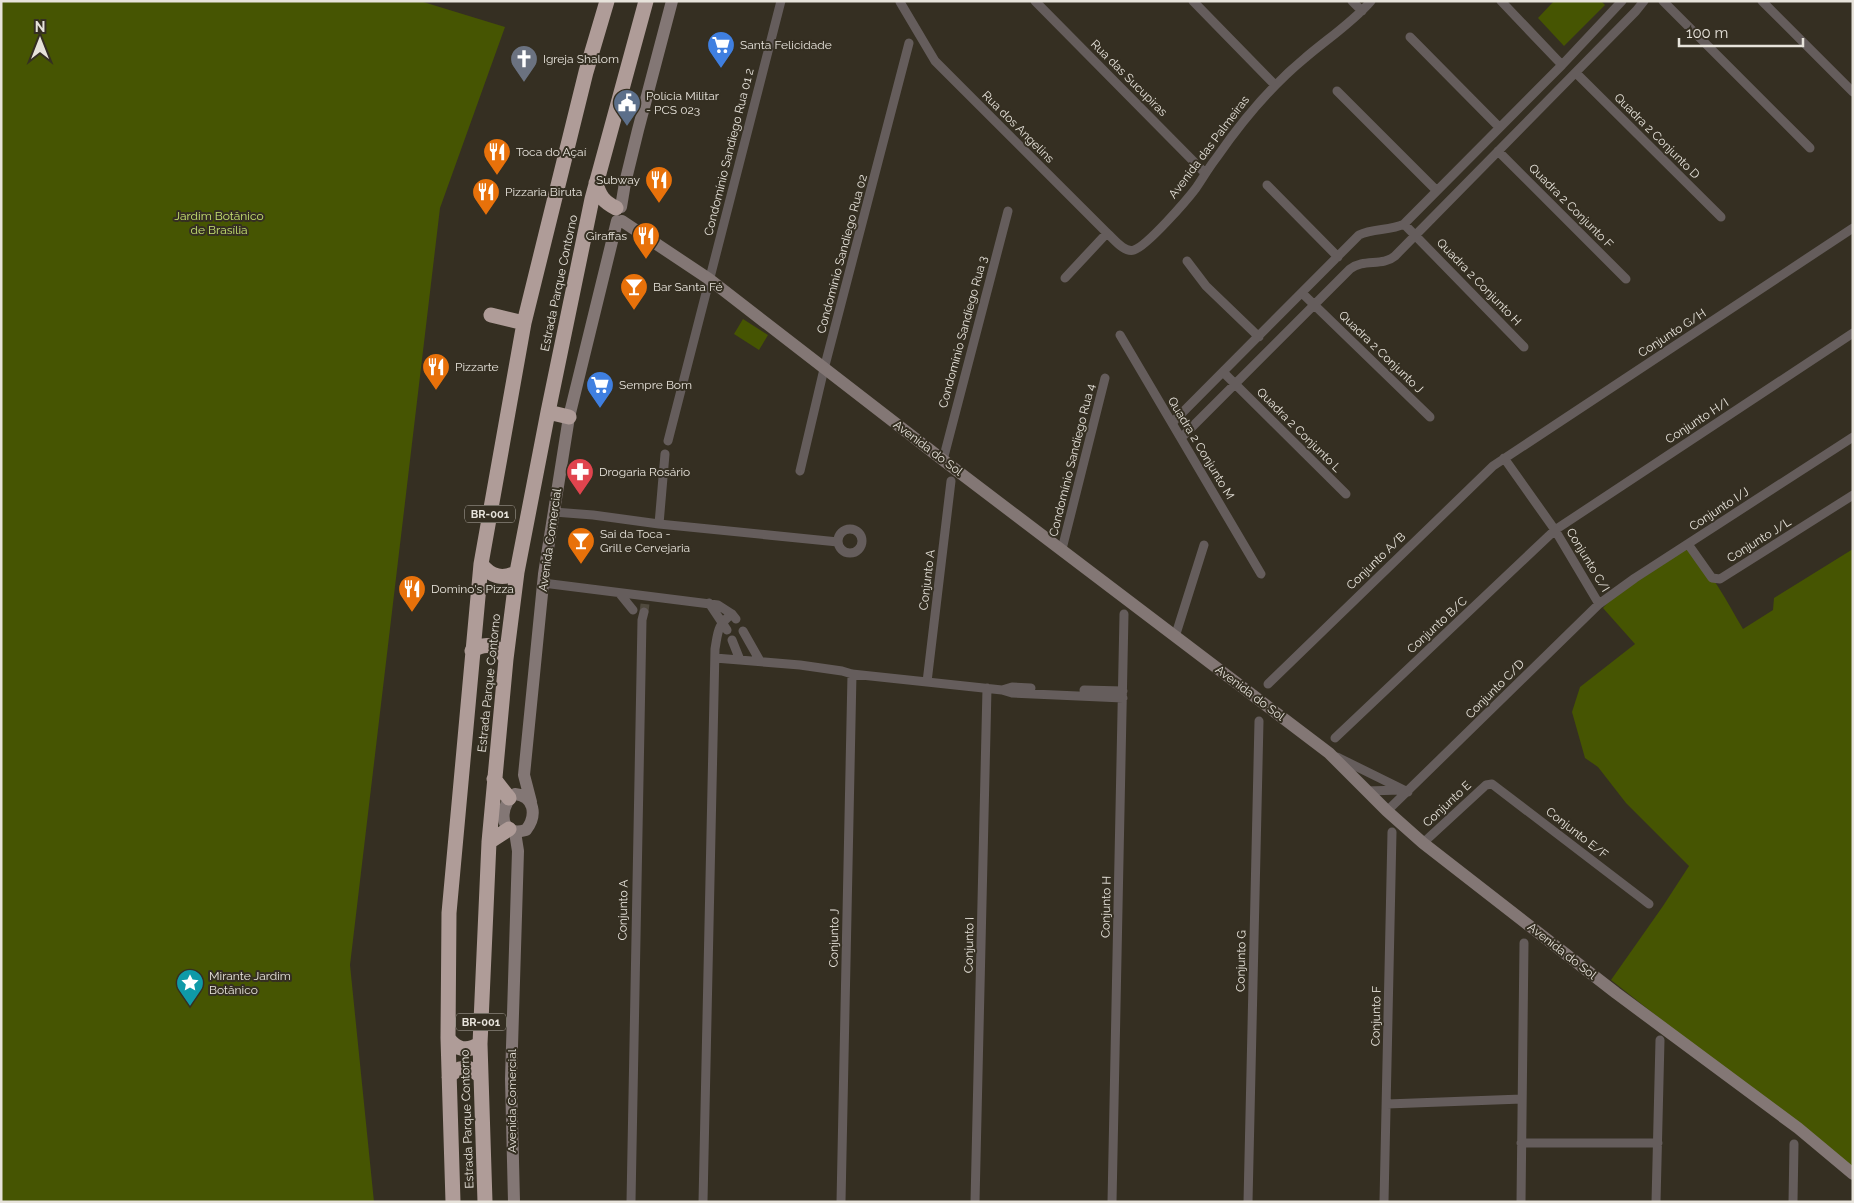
<svg xmlns="http://www.w3.org/2000/svg" width="1854" height="1203" viewBox="0 0 1854 1203" font-family="Raleway,sans-serif">
	<style>
		.green { fill: #465502 }
		.lines { fill: none; stroke-linecap: round; stroke-linejoin: round }
		.street-tunnel { stroke: #504a3e; stroke-width: 9; stroke-dasharray: 9 4.5; stroke-linecap: butt }
		.street { stroke: #655d5c; stroke-width: 9 }
		.secondary { stroke: #837775; stroke-width: 12 }
		.highway { stroke: #af9c98; stroke-width: 15 }
		.labels { text-anchor: middle; dominant-baseline: central; stroke-width: 4; stroke-linejoin: round; paint-order: stroke }
		.shield { fill: #352f22; stroke: #b2ada4; stroke-width: 1 }
		.shield-label { font-size: 11px; font-weight: bold; fill: #e7e3db }
		.poi-label { font-size: 12px; fill: #e7e3db; stroke: #352f22; text-anchor: start }
		.street-label { font-size: 12px; fill: #e7e3db; stroke: #352f22 }
		.park-label { font-size: 12px; fill: #c6e272; stroke: #352f22 }
	</style>
	<rect width="100%" height="100%" fill="#352f22"/>
	<path class="green" d="M1,1h419l85,26 -65,181 -90,757 24,237h-373z
		M1554,1h47l4,4 -41,41 -26,-28z
		M743,319l25,16 -9,15 -25,-16z
		M1688,548c23,22 39,54 55,81l30,-19 1,-12 79,-49v622l-242,-191 52,-74 26,-40 -63,-63 -28,-36 -13,-9 -13,-46 8,-25 55,-43 -32,-36 9,-10z"/>
	<g class="lines">
		<path class="street-tunnel" d="M644,612l1,-8"/>
		<path class="street" d="M1035,1l170,172
			M1193,1l82,84
			M1352,1l10,10
			M1501,1l61,64
			M1663,1l147,147
			M1762,1l91,91
			M900,2l35,59 172,172c7,6 17,20 27,17 13,-4 53,-50 62,-62 7,-10 13,-21 21,-31 25,-36 54,-71 88,-99 22,-19 47,-35 66,-57
			M1410,37l89,90
			M1576,73l145,144
			M1337,91l99,99
			M1498,151l128,128
			M1267,185l71,72
			M1404,224l120,123
			M1187,261l19,25 53,51
			M1065,278l42,-45
			M1302,293l128,124
			M1120,335l141,239
			M1223,372l123,122
			M1172,423l187,-188c14,-7 31,-4 45,-11l158,-159 60,-64
			M1181,438l169,-169c14,-11 32,-2 45,-13l241,-245 8,-10
			M668,441l113,-440
			M1504,458l51,72 44,74
			M943,460l65,-249
			M800,471l24,-102 85,-326
			M554,512l39,3 66,9 179,18
			M659,524l6,-70
			M838 541a12 12 0 1 1 24 0a12 12 0 1 1-24 0Z
			M1688,544l24,34 8,1 133,-84
			M1062,549l43,-171
			M543,583l175,22 14,9 4,5
			M620,594l13,16
			M709,603l18,27
			M743,631l17,30
			M1175,637l29,-92
			M732,640l8,20
			M715,658l85,7 42,6 10,3 150,16 10,3 111,5
			M927,682l24,-201
			M1268,684l225,-218 360,-238
			M1002,690l10,-3 19,1
			M1084,690l39,1
			M1335,738l220,-208 298,-197
			M1337,757l71,35
			M1366,791l36,-1
			M1387,811l212,-207 36,-26 218,-141
			M1423,843l63,-58 6,-1 157,120
			M1387,1104l135,-5
			M1521,1143h137
			M631,1202l11,-582 2,-8
			M703,1202l12,-553c3,-17 2,-24 17,-35
			M841,1202l11,-528
			M975,1202l12,-514
			M1112,1202l12,-588
			M1248,1202l11,-481
			M1384,1202l8,-370
			M1521,1202l3,-259
			M1656,1202l4,-162
			M1793,1202l1,-58"/>
		<path class="secondary" d="M621,207l4,-24 13,-53 34,-129
			M622,221l87,58 234,181 386,293 58,58 36,32 193,150 182,135 55,46
			M515,794c20,2 22,22 11,36 -4,1 -9,2 -12,1 -16,-4 -12,-29 1,-37z
			M531,802l-7,-27 20,-201 25,-157 48,-196
			M514,1202l-3,-123 7,-228 -3,-19"/>
		<path class="highway" d="M596,183c3,13 8,19 20,25
			M491,315l33,8
			M548,412l21,5
			M481,564c10,13 22,16 36,8
			M472,651c13,-9 26,-7 34,8
			M494,779l15,19
			M489,842l20,-13
			M448,1038c8,12 19,14 32,6
			M449,1077c9,-11 20,-12 30,-2
			M453,1202l-5,-164 1,-125 32,-349 43,-241 62,-251 21,-71
			M485,1202l-5,-158 9,-202 17,-183 11,-87 31,-160 44,-213 54,-198"/>
	</g>
	<defs>
		<symbol id="supermarket-pin" viewBox="-11 -11 22 30"><path d="M0 17L-7.5 6A9.5 9.5 0 1 1 7.5 6Z" fill="#3f7fe0" stroke="#352f22"/><path d="M-6-5.5h2.5l.6 2H6L4.5 2H-2.5L-4.4-4H-6ZM-1.5 3.2a1.3 1.3 0 1 0 .1 0ZM3 3.2a1.3 1.3 0 1 0 .1 0Z" fill="#fff"/></symbol>
		<symbol id="church-pin" viewBox="-11 -11 22 30"><path d="M0 17L-7.5 6A9.5 9.5 0 1 1 7.5 6Z" fill="#6b7280" stroke="#352f22"/><path d="M-1.2-6h2.4v3.5h3.3v2.4h-3.3V6h-2.4V-.1h-3.3v-2.4h3.3Z" fill="#fff"/></symbol>
		<symbol id="civic-pin" viewBox="-11 -11 22 30"><path d="M0 17L-7.5 6A9.5 9.5 0 1 1 7.5 6Z" fill="#5c6f8a" stroke="#352f22"/><path d="M-.6-6.5H3V-4.5H.6V-3L4-1V1h2V6H-6V1h2V-1L-.6-3ZM-1.2 2.5V6h2.4V2.5Z" fill="#fff"/></symbol>
		<symbol id="restaurant-pin" viewBox="-11 -11 22 30"><path d="M0 17L-7.5 6A9.5 9.5 0 1 1 7.5 6Z" fill="#e8710a" stroke="#352f22"/><path d="M-5-6h1v4h1v-4h1v4h1v-4h1v5L-1.5 .5V6h-2V.5L-5-1ZM5-6V6H3V1.5H1.5Q1.5-4 5-6Z" fill="#fff"/></symbol>
		<symbol id="bar-pin" viewBox="-11 -11 22 30"><path d="M0 17L-7.5 6A9.5 9.5 0 1 1 7.5 6Z" fill="#e8710a" stroke="#352f22"/><path d="M-6-5H6L.8 .8V4.5H3.5V6h-7V4.5H-.8V.8Z" fill="#fff"/></symbol>
		<symbol id="pharmacy-pin" viewBox="-11 -11 22 30"><path d="M0 17L-7.5 6A9.5 9.5 0 1 1 7.5 6Z" fill="#e0444e" stroke="#352f22"/><path d="M-2-6h4v4h4v4h-4v4h-4v-4h-4v-4h4Z" fill="#fff"/></symbol>
		<symbol id="sight-pin" viewBox="-11 -11 22 30"><path d="M0 17L-7.5 6A9.5 9.5 0 1 1 7.5 6Z" fill="#0f9aa8" stroke="#352f22"/><path d="M0-6L1.8-2.2L6-1.7L2.9 1.2L3.7 5.4L0 3.3L-3.7 5.4L-2.9 1.2L-6-1.7L-1.8-2.2Z" fill="#fff"/></symbol>
	</defs>
	<g fill-rule="evenodd">
		<use href="#supermarket-pin" x="705" y="29" width="32" height="43"/>
		<use href="#church-pin" x="508" y="43" width="32" height="43"/>
		<use href="#civic-pin" x="611" y="87" width="32" height="43"/>
		<use href="#restaurant-pin" x="481" y="136" width="32" height="43"/>
		<use href="#restaurant-pin" x="643" y="164" width="32" height="43"/>
		<use href="#restaurant-pin" x="470" y="176" width="32" height="43"/>
		<use href="#restaurant-pin" x="630" y="220" width="32" height="43"/>
		<use href="#bar-pin" x="618" y="271" width="32" height="43"/>
		<use href="#restaurant-pin" x="420" y="351" width="32" height="43"/>
		<use href="#supermarket-pin" x="584" y="369" width="32" height="43"/>
		<use href="#pharmacy-pin" x="564" y="456" width="32" height="43"/>
		<use href="#bar-pin" x="565" y="525" width="32" height="43"/>
		<use href="#restaurant-pin" x="396" y="573" width="32" height="43"/>
		<use href="#sight-pin" x="174" y="967" width="32" height="43"/>
	</g>
	<g class="labels">
		<g class="shield">
			<rect x="465" y="505.5" width="50" height="17" rx="4"/>
			<rect x="456" y="1013.5" width="50" height="17" rx="4"/>
		</g>
		<g class="shield-label">
			<text x="490" y="514">BR-001</text>
			<text x="481" y="1022">BR-001</text>
		</g>
		<g class="poi-label">
			<text x="740" y="45">Santa Felicidade</text>
			<text x="543" y="59">Igreja Shalom</text>
			<text x="646" y="96">Polícia Militar<tspan x="646" dy="14">- PCS 023</tspan></text>
			<text x="516" y="152">Toca do Açaí</text>
			<text x="640" y="180" text-anchor="end">Subway</text>
			<text x="505" y="192">Pizzaria Biruta</text>
			<text x="627" y="236" text-anchor="end">Giraffas</text>
			<text x="653" y="287">Bar Santa Fé</text>
			<text x="455" y="367">Pizzarte</text>
			<text x="619" y="385">Sempre Bom</text>
			<text x="599" y="472">Drogaria Rosário</text>
			<text x="600" y="534">Sai da Toca -<tspan x="600" dy="14">Grill e Cervejaria</tspan></text>
			<text x="431" y="589">Domino's Pizza</text>
			<text x="209" y="976">Mirante Jardim<tspan x="209" dy="14">Botânico</tspan></text>
		</g>
		<g class="street-label">
			<text transform="translate(1129 78) rotate(45)">Rua das Sucupiras</text>
			<text transform="translate(1018 127) rotate(45)">Rua dos Angelins</text>
			<text transform="translate(1657 136) rotate(45)">Quadra 2 Conjunto D</text>
			<text transform="translate(1209 147) rotate(-53)">Avenida das Palmeiras</text>
			<text transform="translate(729 152) rotate(-76)">Condomínio Sandiego Rua 01 2</text>
			<text transform="translate(1571 206) rotate(45)">Quadra 2 Conjunto F</text>
			<text transform="translate(842 254) rotate(-75)">Condomínio Sandiego Rua 02</text>
			<text transform="translate(1479 282) rotate(46)">Quadra 2 Conjunto H</text>
			<text transform="translate(559 283) rotate(-78)">Estrada Parque Contorno</text>
			<text transform="translate(963 332) rotate(-75)">Condomínio Sandiego Rua 3</text>
			<text transform="translate(1672 333) rotate(-33)">Conjunto G/H</text>
			<text transform="translate(1381 352) rotate(44)">Quadra 2 Conjunto J</text>
			<text transform="translate(1697 421) rotate(-33)">Conjunto H/I</text>
			<text transform="translate(1299 430) rotate(45)">Quadra 2 Conjunto L</text>
			<text transform="translate(928 448) rotate(37)">Avenida do Sol</text>
			<text transform="translate(1201 448) rotate(59)">Quadra 2 Conjunto M</text>
			<text transform="translate(1072 460) rotate(-76)">Condomínio Sandiego Rua 4</text>
			<text transform="translate(1719 509) rotate(-33)">Conjunto I/J</text>
			<text transform="translate(550 540) rotate(-82)">Avenida Comercial</text>
			<text transform="translate(1759 540) rotate(-32)">Conjunto J/L</text>
			<text transform="translate(1588 560) rotate(59)">Conjunto C/I</text>
			<text transform="translate(1376 561) rotate(-44)">Conjunto A/B</text>
			<text transform="translate(927 580) rotate(-83)">Conjunto A</text>
			<text transform="translate(1437 625) rotate(-43)">Conjunto B/C</text>
			<text transform="translate(489 683) rotate(-84)">Estrada Parque Contorno</text>
			<text transform="translate(1495 689) rotate(-45)">Conjunto C/D</text>
			<text transform="translate(1250 693) rotate(37)">Avenida do Sol</text>
			<text transform="translate(1447 804) rotate(-43)">Conjunto E</text>
			<text transform="translate(1577 833) rotate(38)">Conjunto E/F</text>
			<text transform="translate(1106 907) rotate(-89)">Conjunto H</text>
			<text transform="translate(623 910) rotate(-89)">Conjunto A</text>
			<text transform="translate(834 938) rotate(-89)">Conjunto J</text>
			<text transform="translate(969 945) rotate(-89)">Conjunto I</text>
			<text transform="translate(1562 951) rotate(38)">Avenida do Sol</text>
			<text transform="translate(1241 961) rotate(-89)">Conjunto G</text>
			<text transform="translate(1376 1016) rotate(-89)">Conjunto F</text>
			<text transform="translate(512 1101) rotate(-90)">Avenida Comercial</text>
			<text transform="translate(467 1119) rotate(-92)">Estrada Parque Contorno</text>
		</g>
		<g class="park-label">
			<text x="219" y="216">Jardim Botânico<tspan x="219" dy="14">de Brasília</tspan></text>
		</g>
	</g>
	<rect width="1854" height="1203" fill="none" stroke="#e7e3db" stroke-width="5"/>
	<g transform="translate(40 40)" stroke="#352f22" stroke-width="4" paint-order="stroke">
	<path d="M0-4L9 19L0 12L-9 19Z" fill="#e7e3db"/>
	<text y="-8" font-size="14" font-weight="bold" text-anchor="middle" fill="#e7e3db">N</text>
	</g>
	<path d="M1679 38v8h124v-8" fill="none" stroke="#e7e3db" stroke-width="2.5"/>
	<text x="1686" y="38" font-size="15" fill="#e7e3db" stroke="#352f22" stroke-width="4" paint-order="stroke">100 m</text>
</svg>
